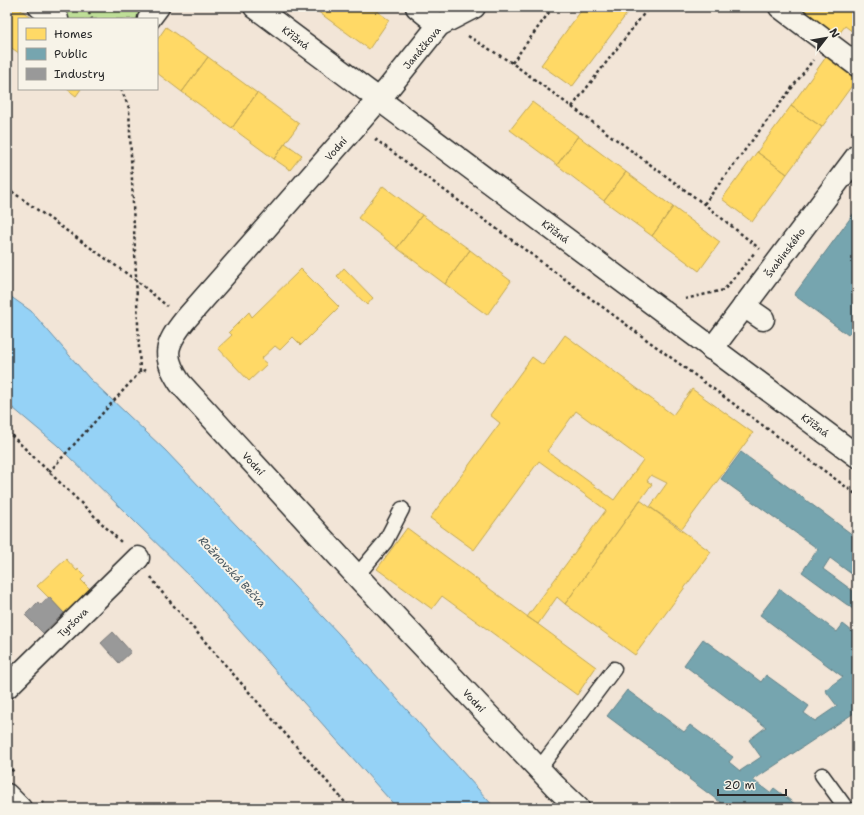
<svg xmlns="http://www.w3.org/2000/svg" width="864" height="815" viewBox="0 0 864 815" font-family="'Shantell Sans',sans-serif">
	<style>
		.green { fill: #bede97; stroke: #748461 }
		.water { fill: #95d2f6; stroke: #6b8fa5 }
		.homes { fill: #ffd966; stroke: #bfa554; fill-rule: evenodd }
		.public { fill: #76a5af; stroke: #608087 }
		.industry { fill: #999; stroke: #787878 }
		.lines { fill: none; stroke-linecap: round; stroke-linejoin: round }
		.lane-casing { stroke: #2b2b2b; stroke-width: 17 }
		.street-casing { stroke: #2b2b2b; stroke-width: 25 }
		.secondary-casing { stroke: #2b2b2b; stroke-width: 25 }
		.path { stroke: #2b2b2b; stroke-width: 2.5; stroke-dasharray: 3 3; stroke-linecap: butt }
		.lane { stroke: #f7f3e8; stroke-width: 14 }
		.street { stroke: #f7f3e8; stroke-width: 22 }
		.secondary { stroke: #f7f3e8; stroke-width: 22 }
		.labels { text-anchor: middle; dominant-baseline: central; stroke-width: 4; stroke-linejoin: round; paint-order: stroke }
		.street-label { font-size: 10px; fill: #2b2b2b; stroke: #f7f3e8 }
		.water-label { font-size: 11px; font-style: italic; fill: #46555e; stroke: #f7f3e8 }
	</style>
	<rect width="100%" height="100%" fill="#f2e5d7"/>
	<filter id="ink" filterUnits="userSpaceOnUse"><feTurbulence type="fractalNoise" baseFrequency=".025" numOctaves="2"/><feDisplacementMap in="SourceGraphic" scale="8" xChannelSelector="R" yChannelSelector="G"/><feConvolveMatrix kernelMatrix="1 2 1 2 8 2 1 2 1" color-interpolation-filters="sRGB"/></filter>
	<g filter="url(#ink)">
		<path class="green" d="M50,7h101l-9,12h-75z"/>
		<path class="water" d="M7,294l24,17 58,67 76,72 128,135 46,49 156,174h-98l-196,-221 -144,-142 -50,-42z"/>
		<path class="homes" d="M7,7h10l16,12h-14v34l-12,-8z
			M312,7h8l-3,4z
			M320,7h51l18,13 -20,29 -52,-38z
			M584,7h48l-60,80 -31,-22z
			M794,7h63v28l-12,-9 -9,12z
			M166,27l42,30 -26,35 -25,-19v-33z
			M208,57l49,36 -25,35 -50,-36z
			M826,57l30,23 -34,47 -31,-21z
			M67,89h14l-5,7z
			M257,93l42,31 -25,35 -42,-31z
			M532,102l46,34 -21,29 -47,-35z
			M791,106l31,21 -35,47 -30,-22z
			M578,136l48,36 -22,29 -47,-36z
			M285,143l17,12 -12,15 -16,-11z
			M757,152l30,22 -35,48 -30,-23z
			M626,172l47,35 -21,29 -48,-35z
			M383,186l39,29 -25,33 -39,-30z
			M673,207l47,35 -21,29 -47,-35z
			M422,215l48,35 -25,34 -48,-36z
			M470,250l41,31 -24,34 -42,-31z
			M344,268l29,30 -6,7 -30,-29z
			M301,269l38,38 -38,38 -8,-8 -13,13 -5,-4 -14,13 6,5 -18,17 -31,-33 14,-13 -3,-3 20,-20 3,5z
			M565,335l108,80 19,-26 61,44 -71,96 -32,-22 17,-24 -16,-8 -4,6 5,3 -87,120 -8,-7 -19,27 -11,-7 79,-107 -67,-49 -65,89 -44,-32 70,-95 -10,-8 42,-58 11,8zM576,411l67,49 -29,40 -67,-49z
			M640,500l71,52 -76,103 -70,-51z
			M407,528l189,139 -19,28 -135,-99 -10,13 -55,-40z
			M66,559l11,12 1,-2 7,7 -4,4 9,9 -26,24 -27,-27z"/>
		<path class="public" d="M857,209v114l-9,12 -54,-40z
			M741,452l116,86v40l-27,-20 -7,11 34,25v18l-55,-40 16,-23 -97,-70z
			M780,589l57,43 6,-8 14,11v76l-104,69 17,13 4,-5 26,20h-72l-39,-29 1,-1 -83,-62 20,-26 57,42 6,-7 43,32 -4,5 11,9 21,-14 -12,-17 17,-13 -82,-62 19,-26 58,43 5,-7 43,31 -5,7 11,8 22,-15 -12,-16 18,-13 -83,-62z"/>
		<path class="industry" d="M49,597l15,16 -21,20 -18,-18 13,-13 2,3z
			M113,632l18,20 -12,11 -18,-20z"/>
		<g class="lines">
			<defs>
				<path id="lane" d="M355,574l9,-7 21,-25 17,-33
					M539,769l75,-100
					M822,775l24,33"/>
				<g id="street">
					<path d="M40,7l17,12"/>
					<path id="s1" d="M255,7l602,449"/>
					<path d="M417,7l22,18"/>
					<path id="s2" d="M474,7l-35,18 -52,65 -202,230c-20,25 -23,36 -5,63l175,191 200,212 23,22"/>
					<path d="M780,7l77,58"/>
					<path d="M149,19l9,-12"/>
					<path d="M744,306l19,13"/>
					<path id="s3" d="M712,349l145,-193"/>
					<path id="s4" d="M7,687l131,-129"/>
				</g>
				<path id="secondary" d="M7,795l13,13"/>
			</defs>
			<use href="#lane" class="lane-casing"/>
			<use href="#street" class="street-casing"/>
			<use href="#secondary" class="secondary-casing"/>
			<path class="path" d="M86,7l6,12
				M468,36l44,27 192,141 56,45
				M512,63l41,-56
				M121,89l8,19 11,264
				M572,107l77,-100
				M852,133l5,-7
				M375,139l482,356
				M7,188l130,93 30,25
				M704,204l109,-144
				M685,299l39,-9 31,-38
				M7,431l115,112
				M49,472l91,-100 8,-3
				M151,577l9,13 190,218
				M7,765l8,8
				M42,801l6,7"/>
			<use href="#lane" class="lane"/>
			<use href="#street" class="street"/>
			<use href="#secondary" class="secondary"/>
		</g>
	</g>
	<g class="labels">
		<g class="street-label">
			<text stroke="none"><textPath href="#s1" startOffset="51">Křižná</textPath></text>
			<text transform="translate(422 48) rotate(-50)">Janáčkova</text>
			<text transform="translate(336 149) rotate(-49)">Vodní</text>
			<text stroke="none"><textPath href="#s1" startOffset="375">Křižná</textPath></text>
			<text stroke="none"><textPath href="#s3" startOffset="121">Švabinského</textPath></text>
			<text stroke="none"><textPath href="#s1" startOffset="699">Křižná</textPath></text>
			<text stroke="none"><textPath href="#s2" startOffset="608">Vodní</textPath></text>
			<text stroke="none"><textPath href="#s4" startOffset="92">Tyršova</textPath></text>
			<text stroke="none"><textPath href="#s2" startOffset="932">Vodní</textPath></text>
		</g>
		<g class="water-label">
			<text transform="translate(232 572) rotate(47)">Rožnovská Bečva</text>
		</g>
	</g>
	<rect width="864" height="815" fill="none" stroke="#f7f3e8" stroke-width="24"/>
	<rect x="12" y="12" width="840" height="791" fill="none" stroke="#2b2b2b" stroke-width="1.5" filter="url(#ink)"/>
	<rect x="18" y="18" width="140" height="72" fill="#f7f3e8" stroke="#a5a39c"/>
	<rect x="26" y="28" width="20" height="12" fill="#ffd966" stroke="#a5a39c"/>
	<text x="54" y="38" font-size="12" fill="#2b2b2b">Homes</text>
	<rect x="26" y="48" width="20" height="12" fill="#76a5af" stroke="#a5a39c"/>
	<text x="54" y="58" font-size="12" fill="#2b2b2b">Public</text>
	<rect x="26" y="68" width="20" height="12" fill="#999999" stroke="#a5a39c"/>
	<text x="54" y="78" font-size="12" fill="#2b2b2b">Industry</text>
	<g transform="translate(826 38) rotate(59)" stroke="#f7f3e8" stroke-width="3" paint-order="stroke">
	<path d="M0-3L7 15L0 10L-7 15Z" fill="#2b2b2b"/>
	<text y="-6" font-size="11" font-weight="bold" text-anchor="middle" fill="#2b2b2b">N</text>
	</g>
	<path d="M718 789v6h68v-6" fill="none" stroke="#2b2b2b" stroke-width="2"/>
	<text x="724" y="789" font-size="12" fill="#2b2b2b" stroke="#f7f3e8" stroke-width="3" paint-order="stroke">20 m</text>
</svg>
